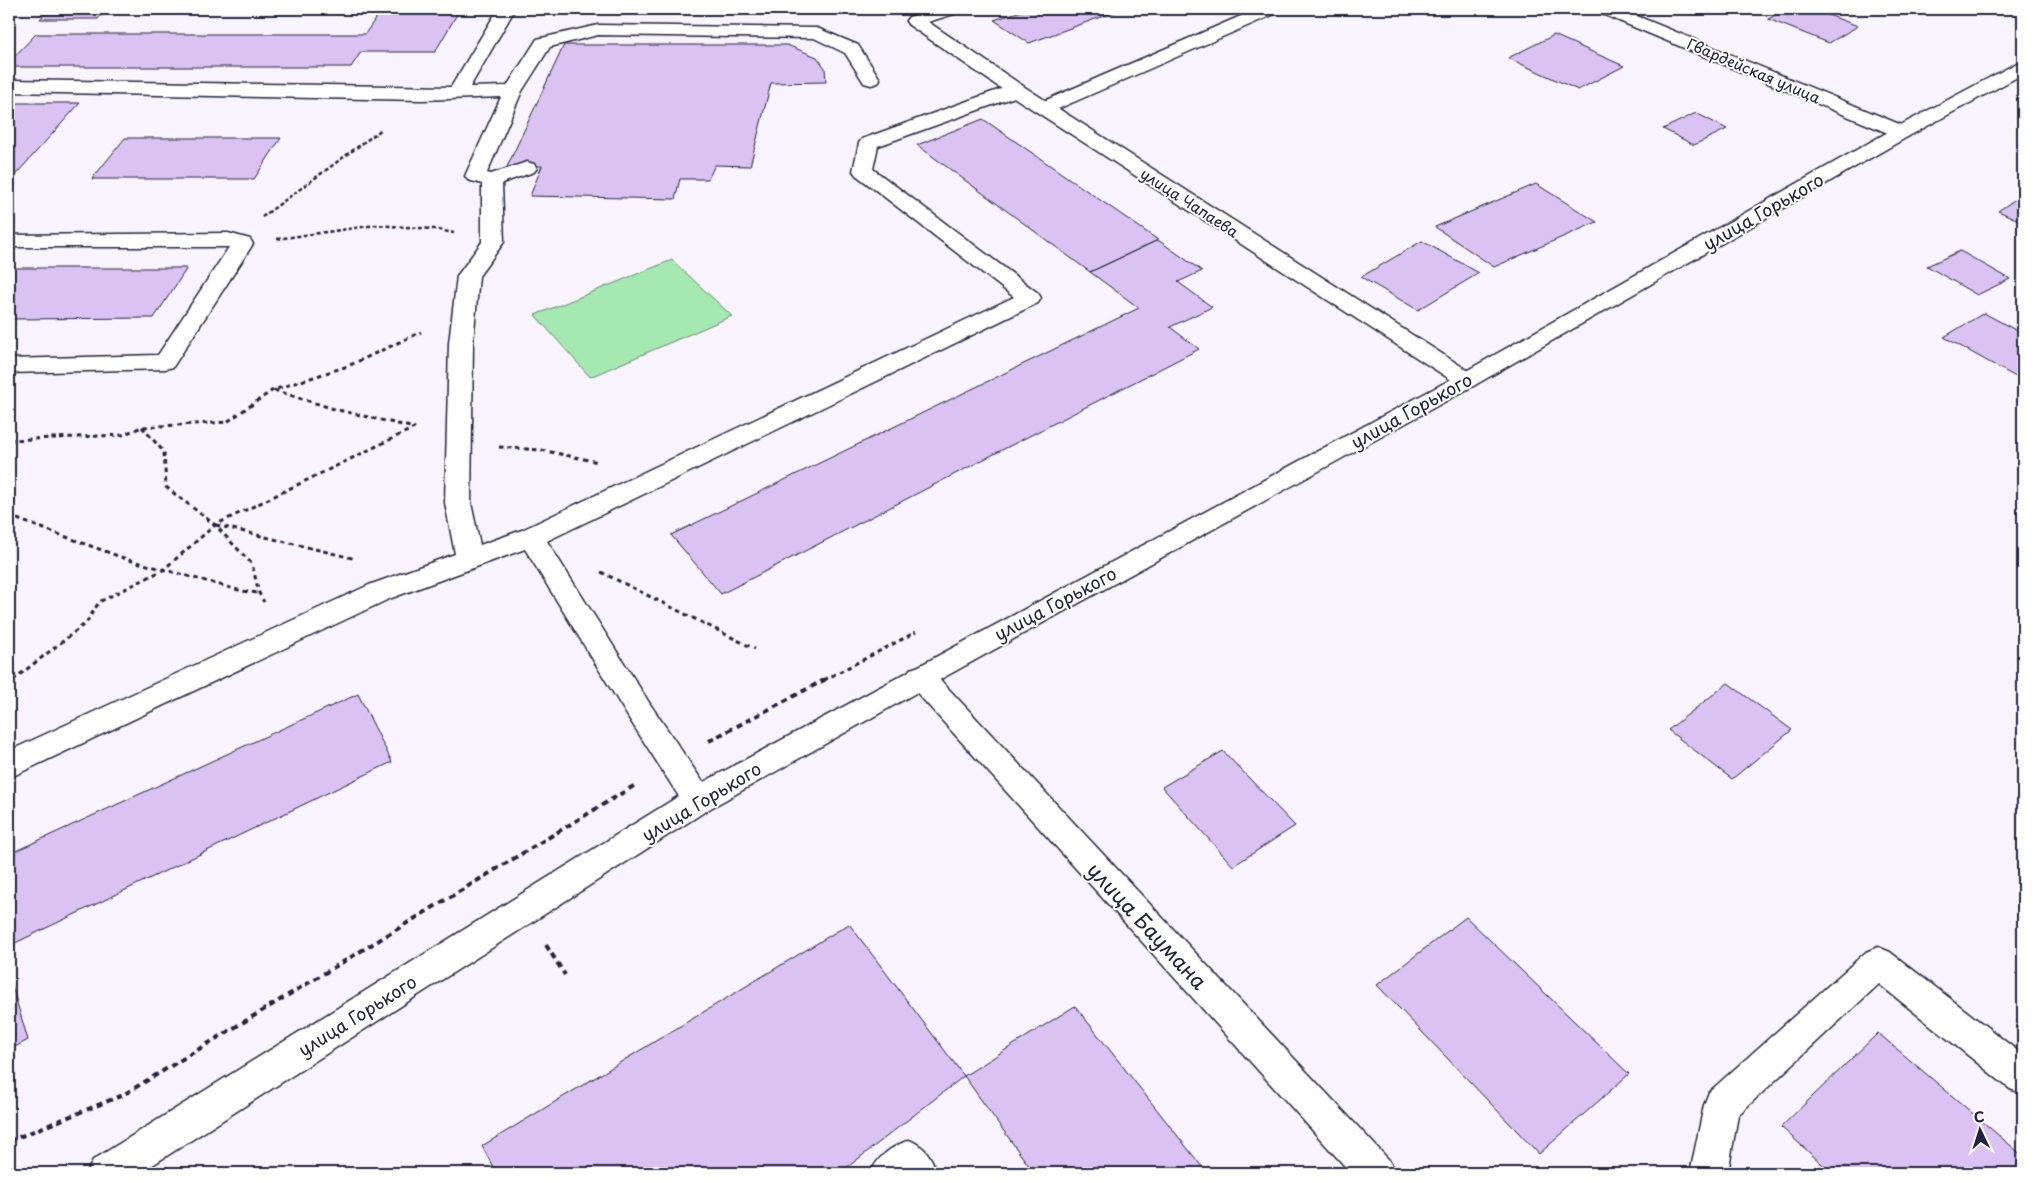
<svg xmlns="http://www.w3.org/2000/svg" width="2032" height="1182" viewBox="0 0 2032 1182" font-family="'Playpen Sans',sans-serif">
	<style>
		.green { fill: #a6e8b2; stroke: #648576 }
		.building { fill: #dac3f2; stroke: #22223b }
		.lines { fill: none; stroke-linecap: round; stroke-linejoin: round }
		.lane-casing { stroke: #22223b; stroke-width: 3 }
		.street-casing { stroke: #22223b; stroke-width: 3 }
		.secondary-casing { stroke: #22223b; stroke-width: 3 }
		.path-far2 { stroke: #22223b; stroke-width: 2.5; stroke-dasharray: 4 2.5; stroke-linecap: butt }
		.path-far1 { stroke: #22223b; stroke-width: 3; stroke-dasharray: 4.5 4; stroke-linecap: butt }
		.path { stroke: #22223b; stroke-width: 4; stroke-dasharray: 6 4.5; stroke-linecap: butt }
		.lane { fill: #fff; fill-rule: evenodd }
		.street { fill: #fff; fill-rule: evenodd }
		.secondary { fill: #fff; fill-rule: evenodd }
		.labels { text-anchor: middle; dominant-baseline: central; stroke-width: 4; stroke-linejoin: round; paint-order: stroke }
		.far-street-label { font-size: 15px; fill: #22223b; stroke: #fff }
		.street-label { font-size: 18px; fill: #22223b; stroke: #fff }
		.near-street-label { font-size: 21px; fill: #22223b; stroke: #fff }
	</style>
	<rect width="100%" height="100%" fill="#f8f3fc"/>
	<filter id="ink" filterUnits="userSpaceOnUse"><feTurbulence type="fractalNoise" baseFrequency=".02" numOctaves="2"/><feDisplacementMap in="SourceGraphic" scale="10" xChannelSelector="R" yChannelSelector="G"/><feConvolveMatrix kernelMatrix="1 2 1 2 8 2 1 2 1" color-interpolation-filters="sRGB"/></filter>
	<g filter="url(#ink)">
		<path class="green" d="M672,260l60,56 -142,61 -55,-62z"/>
		<path class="building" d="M50,9h57l-9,10h-58z
			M382,9h78l-25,43h-74l-10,15h-342v-5l27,-28h329z
			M1027,9h96l-94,34 -35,-23z
			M1787,9h25l46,17 -29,17 -61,-24z
			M1554,35l70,31 -46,24 -70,-32z
			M564,45h223l30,12 8,11 1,14 -55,1 -21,83 -35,-1 -7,14h-28l-5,20 -145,-3 12,-30 -35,1z
			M9,103h71l-71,79z
			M1696,113l31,16 -33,16 -31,-16z
			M983,119l175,121 -68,32 -173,-127z
			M125,138h156l-27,41h-162z
			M1536,184l61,38 -103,45 -59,-40z
			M2023,194v28l-25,-11z
			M1158,240l44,31 -24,11 34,25 -42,20 29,22 -478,245 -50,-59 468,-227 -49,-36z
			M1422,241l57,32 -61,37 -57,-33z
			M1960,251l50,28 -33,16 -50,-29z
			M9,268h178l-33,50 -145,1z
			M1984,313l39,21v47l-79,-44z
			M1728,683l64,47 -60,49 -64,-49z
			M358,694l34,68 -379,182 -4,-18v-72z
			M1223,751l72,75 -62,40 -71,-79z
			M1466,917l163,157 -90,80 -162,-169z
			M849,924l115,152 -124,97h-344l-14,-27z
			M9,976l19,64 -19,10z
			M1075,1006l132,167h-173l-70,-97z
			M1878,1033l145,123v17h-191l-51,-46z"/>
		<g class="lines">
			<defs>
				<path id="lane" d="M498,9h17l-45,78 37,-1 30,-47 61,-14 219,3 41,17 22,34 -2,4 -7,2 -7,-2 -19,-30 -31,-15 -216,-3 -48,12 -28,44 -35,82 4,1 36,-12 7,2 3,4 -3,4 -32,11 2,59 -25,34 -6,67 -2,160 9,42 42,-15 492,-233 -158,-122 -3,-4 6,-28 3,-4 147,-53 7,-2 7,2 2,4 -2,4 -145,52 -5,23 165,124 3,5 -3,5 -491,238 103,163 59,87 5,9 -5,9 -11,4 -11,-4 -57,-89 -105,-171 -136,50 -380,179v-27l360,-166 86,-31 -10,-51 4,-160 8,-67 25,-34v-58l-14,-4 -3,-4 36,-79 -79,3 -413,-8v-12l442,7z
					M935,9h25l-3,4 -42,13 -6,-1 -3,-4 3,-4z
					M1257,9h23l-3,4 -226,99 -7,2 -7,-2 -2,-4 2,-4z
					M228,233l22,6 3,5 -80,123 -8,2 -156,4v-14l149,-4 71,-108h-220v-12z
					M1878,947l12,5 133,103v39l-13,-5 -131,-105 -141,131 -10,58h-38l14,-68 5,-13 157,-140z
					M909,1140c17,7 22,16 28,33h-66c7,-18 21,-26 38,-33z"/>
				<path id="street" d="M1597,9h23l289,119 3,4 -3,4 -7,2 -7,-2 -295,-123z
					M915,16l6,1 102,69 452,289 4,5 -4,5 -8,3 -8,-3 -450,-291 -100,-69 -3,-4 3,-4z
					M920,666l10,3 459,491 6,13h-44l-441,-488 -5,-8 5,-8z"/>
				<path id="secondary" d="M2023,62v12l-114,62 -434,249 -545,300 -221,124 -569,364h-53l6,-13 594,-369 772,-416 436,-247 122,-65z"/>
			</defs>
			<use href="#lane" class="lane-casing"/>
			<use href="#street" class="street-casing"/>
			<use href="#secondary" class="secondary-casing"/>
			<path class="path-far2" d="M262,217l120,-88
				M277,239l99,-14 58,4 20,4"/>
			<path class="path-far1" d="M274,390l60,19 81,19
				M142,427l22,25 2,35 49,38 37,39 7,29 5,9
				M9,440l113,-5 20,-8 85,-5 46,-32 75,-24 73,-34
				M499,447l42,3 57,12
				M9,516l120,44 113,31 16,2
				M216,525l140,34
				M601,572l154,77
				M13,680l73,-57 13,-21 64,-32 52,-45 203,-99
				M824,680l92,-48"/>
			<path class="path" d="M9,684l6,-5
				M709,741l117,-62
				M546,945l19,30
				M9,1141l114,-46 514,-311"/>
			<use href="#lane" class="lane"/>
			<use href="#street" class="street"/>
			<use href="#secondary" class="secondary"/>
		</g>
	</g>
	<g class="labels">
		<g class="far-street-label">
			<text transform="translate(1754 70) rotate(23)">Гвардейская улица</text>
			<text transform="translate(1190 202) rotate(33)">улица Чапаева</text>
		</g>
		<g class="street-label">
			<text transform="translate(1763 211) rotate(-30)">улица Горького</text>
			<text transform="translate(1411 410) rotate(-29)">улица Горького</text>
			<text transform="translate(1055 603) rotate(-28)">улица Горького</text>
			<text transform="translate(701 801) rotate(-31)">улица Горького</text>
			<text transform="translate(357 1015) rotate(-32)">улица Горького</text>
		</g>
		<g class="near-street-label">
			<text transform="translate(1148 925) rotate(47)">улица Баумана</text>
		</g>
	</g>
	<rect width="2032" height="1182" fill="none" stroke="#fff" stroke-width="30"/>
	<rect x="15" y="15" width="2002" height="1152" fill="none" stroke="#22223b" stroke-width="2" filter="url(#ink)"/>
	<g transform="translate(1980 1130) rotate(356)" stroke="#ffffff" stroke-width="4" paint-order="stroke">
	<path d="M0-4L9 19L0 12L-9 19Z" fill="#22223b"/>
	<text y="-8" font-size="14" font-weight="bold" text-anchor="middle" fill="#22223b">С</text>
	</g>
</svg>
